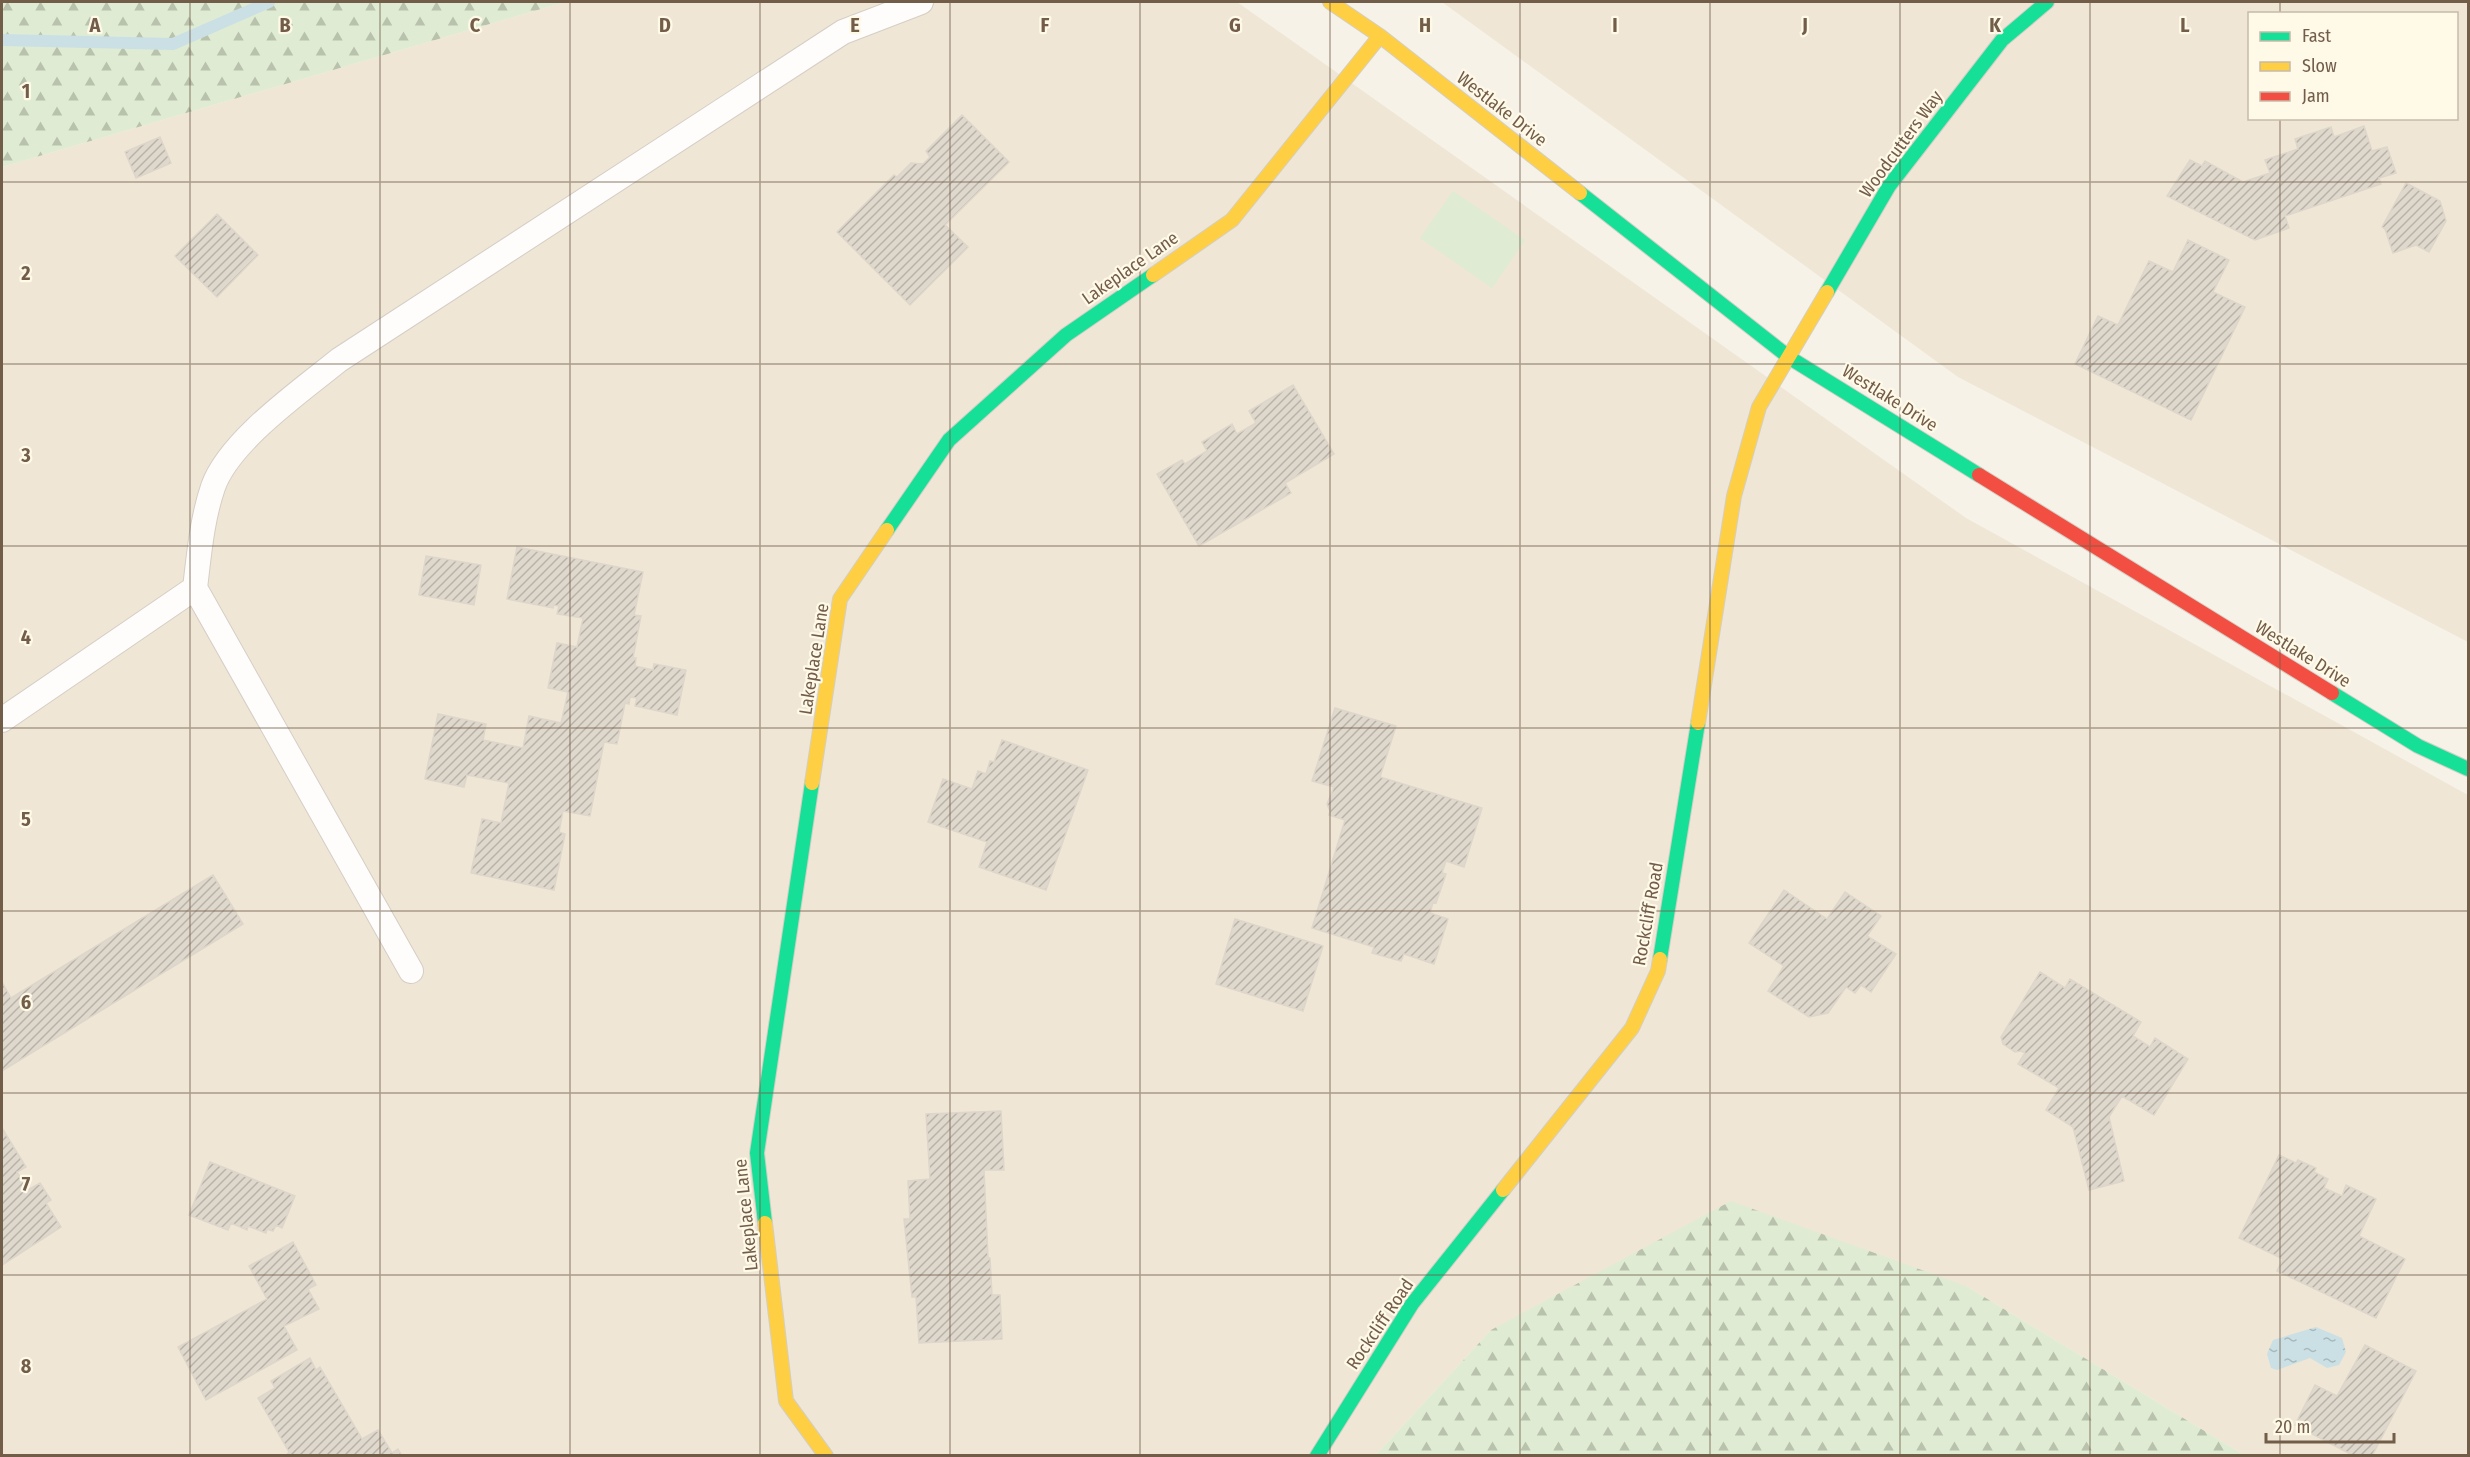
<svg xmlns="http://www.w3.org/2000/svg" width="2470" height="1457" viewBox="0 0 2470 1457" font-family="'Fira Sans Condensed',sans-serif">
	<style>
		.residential { fill: #efe6d5; fill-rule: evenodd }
		.forest { fill: url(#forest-firs) }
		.pitch { fill: #dfecd3 }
		.water { fill: url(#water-ripples) }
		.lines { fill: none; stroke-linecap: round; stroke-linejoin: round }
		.stream { stroke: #cae0e5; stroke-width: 12 }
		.building { fill: url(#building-hatch); stroke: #ded6ca; stroke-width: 1.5 }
		.lane-casing { stroke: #d4cec5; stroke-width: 26 }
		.fast-casing { stroke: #d4cec4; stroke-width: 16 }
		.slow-casing { stroke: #d4cec4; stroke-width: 16 }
		.jam-casing { stroke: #d4cec4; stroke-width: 16 }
		.lane { stroke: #fefdfc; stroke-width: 24 }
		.fast { stroke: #16e098; stroke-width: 14 }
		.slow { stroke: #ffcf43; stroke-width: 14 }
		.jam { stroke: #f24e42; stroke-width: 14 }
		.grid { fill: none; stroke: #725d49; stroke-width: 1.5; stroke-opacity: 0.55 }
		.labels { text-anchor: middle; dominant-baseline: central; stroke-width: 4.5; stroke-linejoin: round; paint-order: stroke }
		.street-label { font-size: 18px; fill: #725d49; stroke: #fff9e8 }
		.grid-label { font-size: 20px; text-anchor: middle; font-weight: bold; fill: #725d49; stroke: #fff9e8; stroke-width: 4.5; stroke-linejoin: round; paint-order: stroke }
	</style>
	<defs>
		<pattern id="forest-firs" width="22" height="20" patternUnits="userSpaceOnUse" patternTransform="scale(1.5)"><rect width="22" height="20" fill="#dfecd3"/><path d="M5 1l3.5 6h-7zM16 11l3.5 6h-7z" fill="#b9c2ad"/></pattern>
		<pattern id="water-ripples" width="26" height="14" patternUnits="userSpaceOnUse" patternTransform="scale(1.5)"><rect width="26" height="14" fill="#cae0e5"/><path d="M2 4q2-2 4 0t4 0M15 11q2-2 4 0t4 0" fill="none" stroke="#a8b9bc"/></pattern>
		<pattern id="building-hatch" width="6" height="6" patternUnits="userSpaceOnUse" patternTransform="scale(1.5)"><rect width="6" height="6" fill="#dfd8cd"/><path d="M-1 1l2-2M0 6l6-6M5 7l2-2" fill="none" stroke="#b9b2a8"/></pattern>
	</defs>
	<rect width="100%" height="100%" fill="#f6f2e8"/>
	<path class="residential" d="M565,2h672l729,516 502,277v660h-224l-278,-169 -475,44 -115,125 -1374,1v-1289z
		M1442,2h1026v640l-510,-265zM2250,14h206v104h-206z"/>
	<path class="forest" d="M2,2h563l-563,165z
		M1731,1201l235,85 278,169h-868l115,-125z"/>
	<path class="pitch" d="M1453,191l72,49 -33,48 -72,-50z"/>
	<path class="water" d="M2316,1327l26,11 4,14 -7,13 -12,3 -17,-10 -33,12 -6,-2 -4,-14 6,-14z"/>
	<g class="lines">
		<path class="stream" d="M2,40l171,4 96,-42"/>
	</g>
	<path class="building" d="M962,115l47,47 -64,63 23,22 -58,58 -73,-73 57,-57 3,2 14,-14 12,1 7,-7 -4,-6z
		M2364,126l8,25 15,-4 9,26 -17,5 2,6 -96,32 4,12 -34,12 -88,-44 23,-36 12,6 3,-5 38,21 27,-9 -5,-13 33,-11 -3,-10 36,-12 3,10z
		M160,137l11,26 -35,15 -11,-26z
		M2406,183l34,18 6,20 -17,31 -13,-7 -23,8 -8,-24 -3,-2z
		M217,214l41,41 -41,42 -42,-41z
		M2188,240l41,20 -16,32 32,15 -54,113 -116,-56 23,-48 20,9 31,-64 24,11z
		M1293,385l41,69 -49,29 6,10 -92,53 -42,-72 25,-14 3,4 22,-13 -5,-9 30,-18 5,10 19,-11 -7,-12z
		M517,547l126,25 -9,43 7,1 -8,42h3l-1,8 18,4 1,-6 32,6 -9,45 -42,-9 2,-8 -7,-1 -1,7 -4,-1 -8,41 -13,-2 -14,74 -27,-5 -4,21 6,2 -11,56 -83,-17 11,-54 19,4 8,-40 -42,-8 -3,12 -39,-8 13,-65 48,10 -3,16 40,8 6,-32 32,7 7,-31 -20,-4 9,-45 20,4 6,-29 -26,-4 2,-8 -5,-1 -1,3 -46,-9z
		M426,556l55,9 -7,40 -55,-10z
		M1335,708l61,18 -16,51 102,31 -18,59 -18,-6 -4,12 4,1 -10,29 -3,-1 -3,11 18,6 -14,45 -30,-10 -3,7 -29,-8 2,-6 -62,-19 33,-108 -16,-5 1,-4 -3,-7 7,-17 -22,-6z
		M1002,740l86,30 -42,120 -67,-23 8,-25 -59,-20 15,-43 29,10 6,-18 8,3 4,-13 4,1z
		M213,875l30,49 -241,147v-89l9,16z
		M1784,890l43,29 18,-27 36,24 -14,20 29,18 -25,38 -10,-7 -6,8 -9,-6 -18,26 -19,4 -41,-26 16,-25 -35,-23z
		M1235,919l88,27 -20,65 -87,-27z
		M2040,972l25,16 5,-9 71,43 -8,14 17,11 5,-9 33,21 -34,56 -32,-19 -13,21 15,64 -35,9 -16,-63 -27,-17 13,-22 -41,-24 7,-11 -4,-2 -6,1 -12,-8 -2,-7z
		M1001,1111l3,59h-20l4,88h2l2,37h8l2,44 -83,4 -3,-46h-4l-8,-78h6l-2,-38 22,-2 -4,-65z
		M2,1128l24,39 -9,5 11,18 12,-7 11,17 -5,3 15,24 -59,38z
		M2279,1155l17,8 2,-3 18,8 -2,4 14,7 -4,9 18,8 4,-11 30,14 -17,37 46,23 -29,59 -99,-47 6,-12 -44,-21z
		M210,1162l85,34 -13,32 -6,-3 -3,6 -6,-2 -1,4 -18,-7 -1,4 -16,-7 -3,7 -39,-15z
		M293,1242l23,43 -8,4 11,20 -35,17 13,24 -91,50 -28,-53 89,-48 -18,-33z
		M2365,1345l51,26 -44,85h-18l-59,-31 20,-40 22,11z
		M310,1358l6,12 4,-3 42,72 16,-9 14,23 6,-4 4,7h-116l3,-4 -31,-54 17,-10 -4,-7z"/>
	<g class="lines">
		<defs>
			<path id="lane" d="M195,588l216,383
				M2,720l193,-132c4,-33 7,-69 18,-101 16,-46 88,-96 126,-127l504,-328 78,-30"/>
			<path id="fast" d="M1580,193l210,165 189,117
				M1827,292l62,-106 113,-146 45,-38
				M887,530l62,-90 117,-105 87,-60
				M2332,693l86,53 50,23
				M1660,959l38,-236
				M765,1223l-8,-70 55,-370
				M1317,1456l95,-152 91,-114"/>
			<path id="slow" d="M1330,2l50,34 200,157
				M1153,275l79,-55 148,-184
				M1698,723l36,-227 25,-89 68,-115
				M812,783l28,-184 47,-69
				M1503,1190l129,-162 26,-57 2,-12
				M765,1223l21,178 40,55"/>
			<path id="jam" d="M1979,475l353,218"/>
		</defs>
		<use href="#lane" class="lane-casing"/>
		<use href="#fast" class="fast-casing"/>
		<use href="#slow" class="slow-casing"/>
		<use href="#jam" class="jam-casing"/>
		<use href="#lane" class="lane"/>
		<use href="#fast" class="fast"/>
		<use href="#slow" class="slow"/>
		<use href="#jam" class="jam"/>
	</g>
	<path class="grid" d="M190,2v1454M380,2v1454M570,2v1454M760,2v1454M950,2v1454M1140,2v1454M1330,2v1454M1520,2v1454M1710,2v1454M1900,2v1454M2090,2v1454M2280,2v12M2280,118v1338M2,182h2466M2,364h2466M2,546h2466M2,728h2466M2,911h2466M2,1093h2466M2,1275h2466"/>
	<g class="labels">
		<g class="street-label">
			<text transform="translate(1502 109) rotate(38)">Westlake Drive</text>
			<text transform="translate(1901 144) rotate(-54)">Woodcutters Way</text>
			<text transform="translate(1130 268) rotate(-35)">Lakeplace Lane</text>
			<text transform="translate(1890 398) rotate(32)">Westlake Drive</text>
			<text transform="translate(2303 654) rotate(32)">Westlake Drive</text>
			<text transform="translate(814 659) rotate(-81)">Lakeplace Lane</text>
			<text transform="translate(1648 914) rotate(-80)">Rockcliff Road</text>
			<text transform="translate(746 1215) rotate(-96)">Lakeplace Lane</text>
			<text transform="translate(1380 1324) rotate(-56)">Rockcliff Road</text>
		</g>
	</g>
	<g class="grid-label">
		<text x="95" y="32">A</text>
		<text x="285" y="32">B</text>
		<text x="475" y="32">C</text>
		<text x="665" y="32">D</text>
		<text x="855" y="32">E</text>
		<text x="1045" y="32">F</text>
		<text x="1235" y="32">G</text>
		<text x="1425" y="32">H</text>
		<text x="1615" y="32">I</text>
		<text x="1805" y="32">J</text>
		<text x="1995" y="32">K</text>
		<text x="2185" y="32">L</text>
		<text x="26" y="98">1</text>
		<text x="26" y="280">2</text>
		<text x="26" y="462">3</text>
		<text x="26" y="644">4</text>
		<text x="26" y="826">5</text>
		<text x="26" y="1009">6</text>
		<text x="26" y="1191">7</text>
		<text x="26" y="1373">8</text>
	</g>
	<rect width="2470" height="1457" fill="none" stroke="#725d49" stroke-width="6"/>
	<rect x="2248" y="12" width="210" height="108" fill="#fff9e8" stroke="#c7bba8" stroke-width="1.5"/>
	<rect x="2260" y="32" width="30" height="9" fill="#16e098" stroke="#c7bba8" stroke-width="1.5"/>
	<text x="2302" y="42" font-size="18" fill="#725d49">Fast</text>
	<rect x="2260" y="62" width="30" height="9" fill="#ffcf43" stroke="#c7bba8" stroke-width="1.5"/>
	<text x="2302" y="72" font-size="18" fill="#725d49">Slow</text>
	<rect x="2260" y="92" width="30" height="9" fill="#f24e42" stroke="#c7bba8" stroke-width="1.5"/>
	<text x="2302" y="102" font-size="18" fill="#725d49">Jam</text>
	<path d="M2266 1433v9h128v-9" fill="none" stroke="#725d49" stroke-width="3"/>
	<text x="2275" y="1433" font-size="18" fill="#725d49" stroke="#fff9e8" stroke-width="4.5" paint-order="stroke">20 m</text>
</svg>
